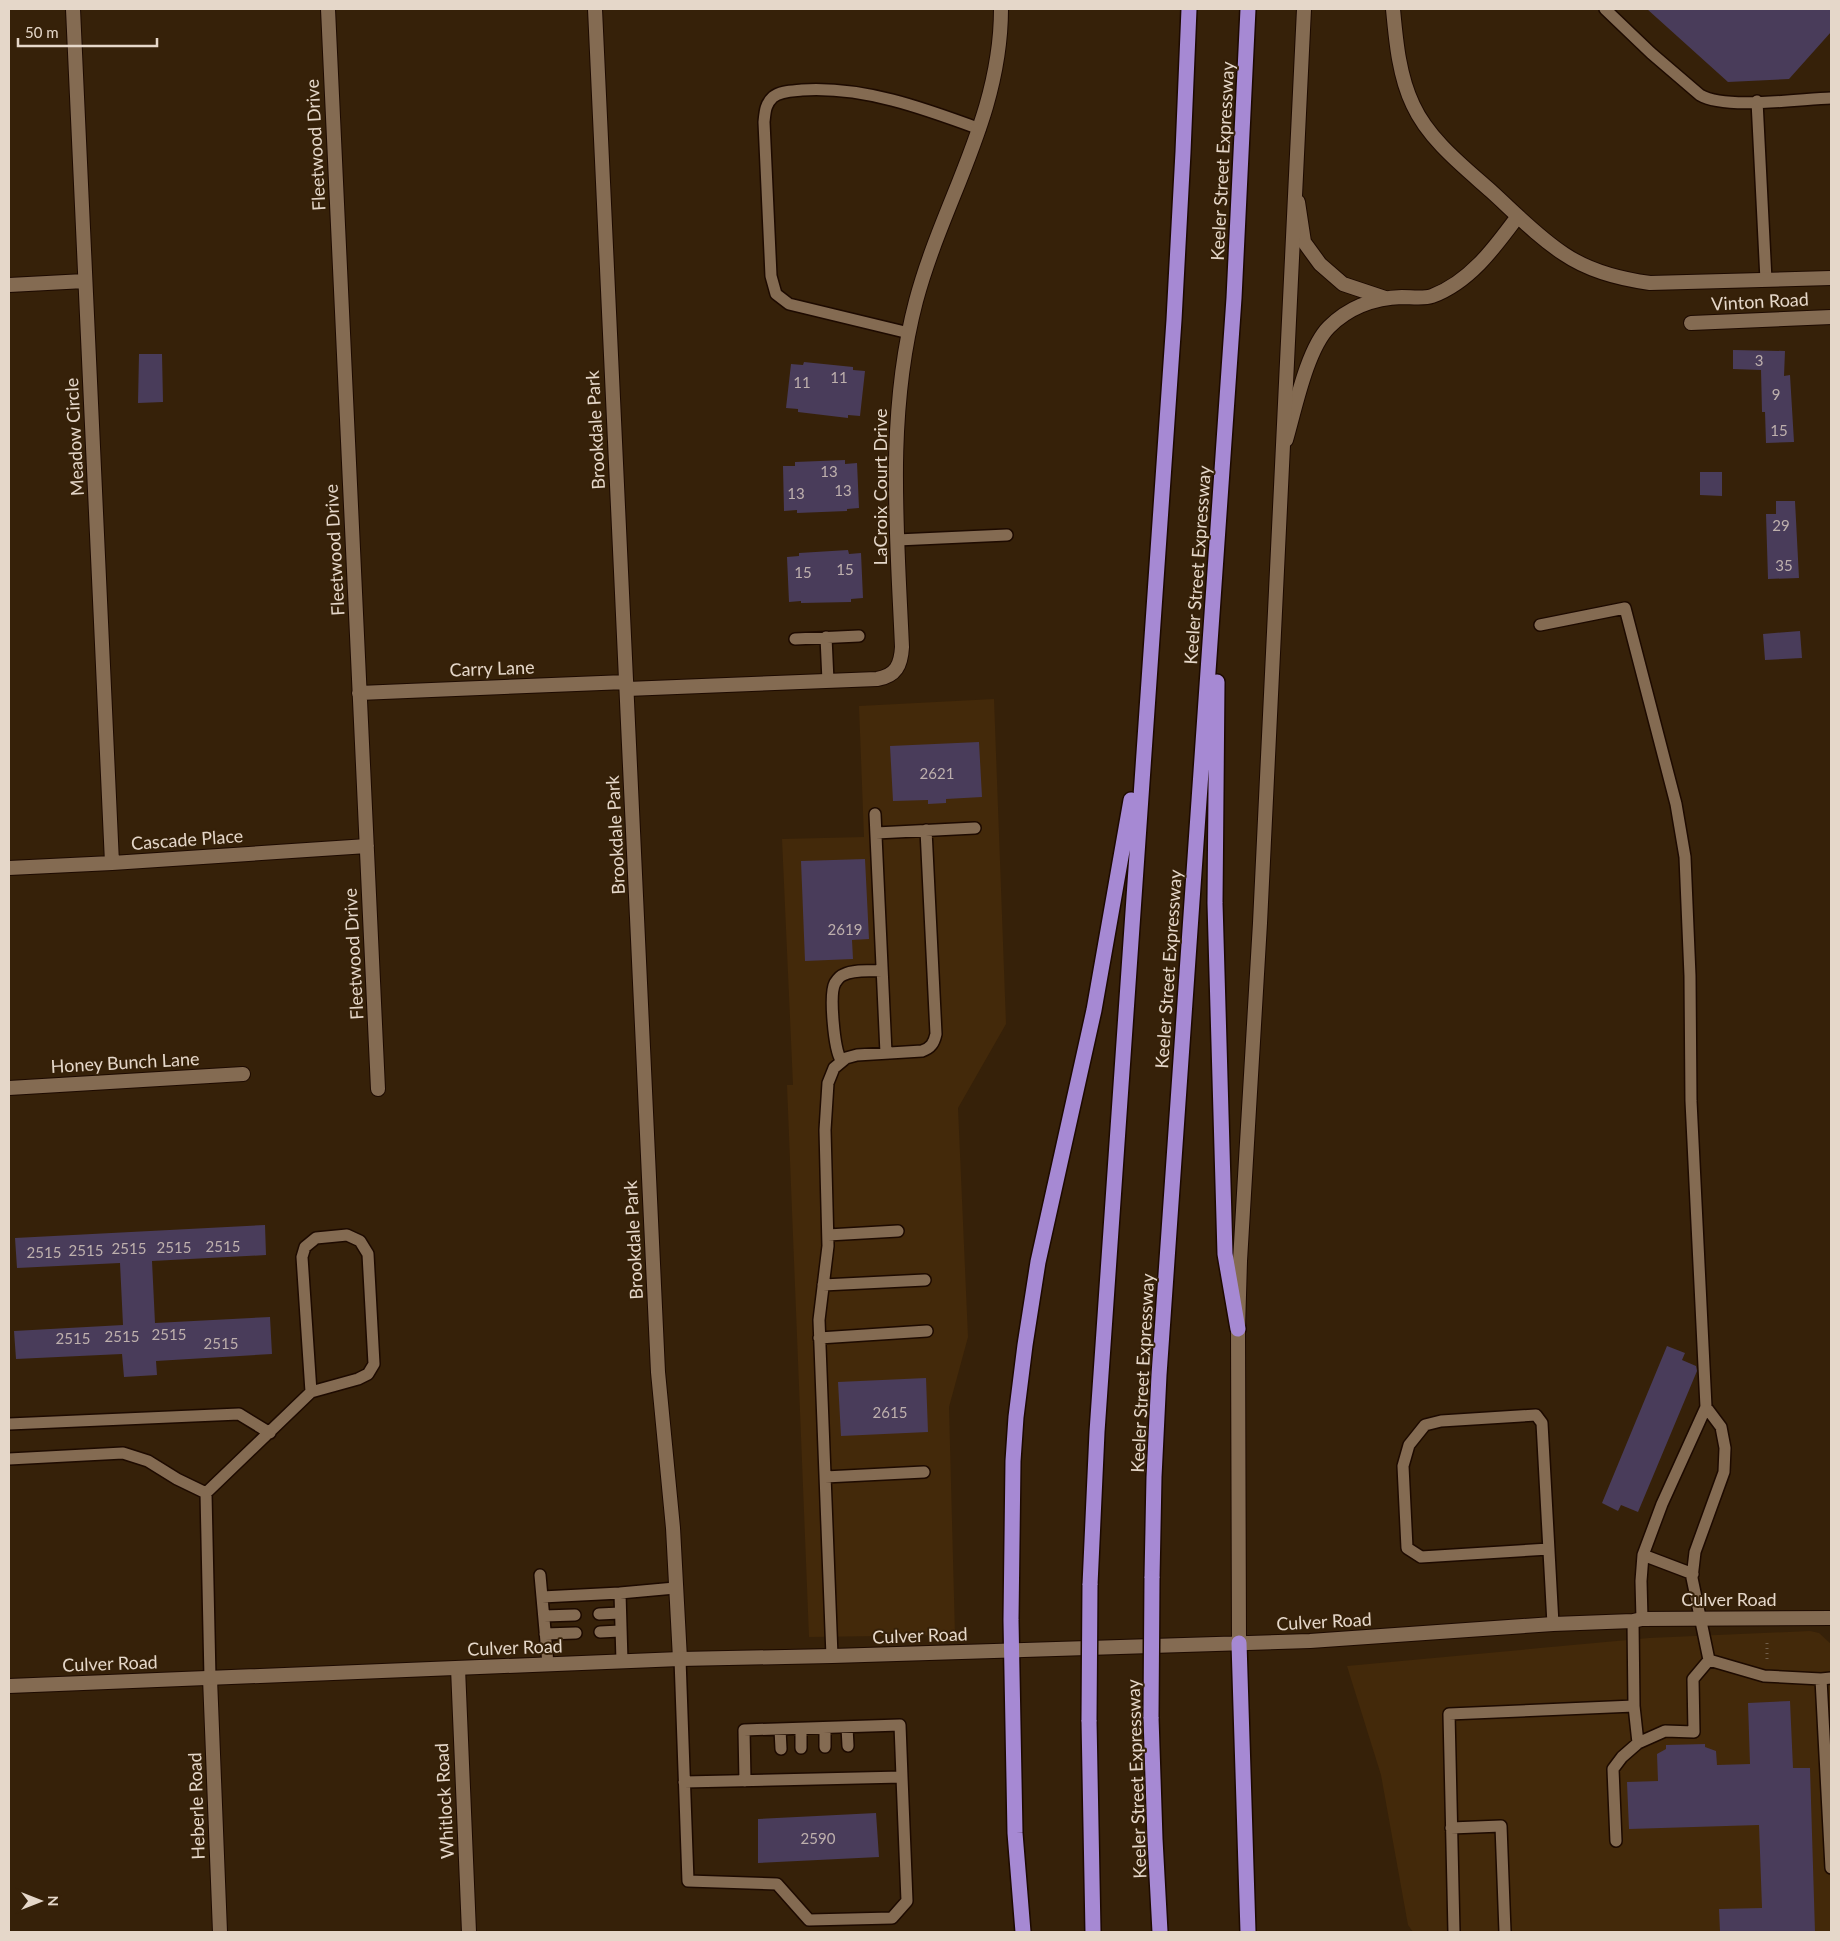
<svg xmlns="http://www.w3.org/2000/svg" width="1840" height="1941" viewBox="0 0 1840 1941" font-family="Lato,sans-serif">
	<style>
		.built { fill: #43290a }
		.building { fill: #493c5a }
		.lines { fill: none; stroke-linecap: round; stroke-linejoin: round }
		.service-casing { stroke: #1d0a00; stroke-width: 14 }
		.minor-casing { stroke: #1d0a00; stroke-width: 16 }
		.secondary-casing { stroke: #1d0a00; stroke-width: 16 }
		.motorway-casing { stroke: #1d0a00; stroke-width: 18 }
		.path { stroke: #715e4a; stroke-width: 3; stroke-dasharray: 1 4; stroke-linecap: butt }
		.service { stroke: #846b52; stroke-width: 11 }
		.minor { stroke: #846b52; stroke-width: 14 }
		.secondary { stroke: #846b52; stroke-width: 14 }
		.motorway { stroke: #a689d3; stroke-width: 15 }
		.motorway-bridge-casing { stroke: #1d0a00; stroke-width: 18; stroke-linecap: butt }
		.motorway-bridge { stroke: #a689d3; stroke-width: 15 }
		.labels { text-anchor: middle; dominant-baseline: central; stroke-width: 4; stroke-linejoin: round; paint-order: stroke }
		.number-label { font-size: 15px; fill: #beb0ad }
		.street-label { font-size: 18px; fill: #e5d7c9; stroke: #362109 }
	</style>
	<rect width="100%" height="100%" fill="#362109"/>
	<path class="built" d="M994,699l12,325 -48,84 10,229 -19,70 6,228 -146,2 -22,-552h6l-11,-246 82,-2 -5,-131z
		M1810,1631l9,2 12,11v288h-418l-5,-7 -27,-150 -34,-109 302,-28z"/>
	<path class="building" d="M1647,9h184v23l-42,47 -61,3z
		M1733,350l52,1 -1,25 6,-1 4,67 -28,1 -1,-31h-3l-1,-42 -28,-1z
		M139,354h23l1,48 -25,1z
		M804,362l49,5v3l12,1 -5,45 -12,-1v3l-50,-6v-3l-12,-1 5,-44 12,1z
		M845,460v4l12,-1 2,45 -12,1v2l-50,2v-3l-13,1 -1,-45h12v-4z
		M1700,472h22v24l-22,-1z
		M1776,501h19l4,77 -31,1 -2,-65h10z
		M848,550l1,4 12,-1 2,45 -12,1v3l-50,1v-2l-12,1 -2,-45 12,-1v-3z
		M1800,631l2,27 -37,2 -2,-26z
		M979,742l3,55 -36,2v4l-18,1v-4l-35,1 -3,-55z
		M865,859l4,80 -17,1 1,19 -48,2 -4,-100z
		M265,1225l1,30 -114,6 3,62 115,-6 2,37 -116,7 1,14 -33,2 -2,-23 -106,5 -2,-28 109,-6 -3,-62 -103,5 -2,-30z
		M1667,1346l18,7 -3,7 14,6 1,5 -59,141 -17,-7 -3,6 -16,-8z
		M926,1378l2,54 -87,4 -3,-54z
		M1790,1701l3,67h17l5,164h-95l-1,-23 43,-1 -3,-83 -130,4 -2,-47 31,-1 -1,-27 9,-5v-4l39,-1v3l11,4 1,14 33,-1 -2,-61z
		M876,1813l3,44 -121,6v-44z"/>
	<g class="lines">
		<defs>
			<path id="service" d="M1605,9l46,44 49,42c25,15 100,4 131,3
				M1757,101l9,179
				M909,333l-120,-29 -13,-10 -5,-18 -7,-154c1,-9 1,-18 9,-25 7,-6 20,-6 29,-7 61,-4 121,18 178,39
				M897,540l110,-5
				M1540,625l85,-17 51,196 9,53 5,119 1,125 15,306 -44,97 -19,51 -2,26 1,38
				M826,637l2,44
				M795,639l64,-3
				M875,814l11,239
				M876,833l99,-5
				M841,1060c-7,-11 -12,-66 -6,-77 2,-3 5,-7 8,-8 11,-6 28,-4 39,-4
				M828,1235l70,-4
				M823,1285l102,-5
				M819,1338l108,-7
				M1706,1407l15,20 4,21 -1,24 -29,80 -3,26 17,82
				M9,1424l230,-10 31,19
				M9,1459l114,-6 25,8 29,18 29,14 4,185
				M825,1477l99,-5
				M206,1493l105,-101 -9,-135 3,-10 11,-9 31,-3 13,6 8,13 6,110 -6,10 -10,5 -47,13
				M1549,1549l-128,8 -14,-9 -4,-82 6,-21 16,-20 16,-4 95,-6 6,8 11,201
				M1643,1555l50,19
				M540,1575l8,89
				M542,1597l78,-4
				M599,1614l21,-1
				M544,1616l31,-1
				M1633,1621l1,85 4,37
				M600,1632l20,-1
				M545,1634l31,-1
				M832,1656l-13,-336 9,-74 -3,-116 3,-47 6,-15 12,-10 11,-3 65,-4c9,-3 12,-8 14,-17l-10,-204
				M680,1659l8,222 89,3 32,36 83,-2 15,-17 -5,-124 -218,5
				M1709,1660l55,16 57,3
				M622,1661l-2,-68 55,-5
				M1831,1678l-10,1 10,189
				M847,1727l1,19
				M825,1728v19
				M780,1729l1,20
				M801,1729v19
				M745,1781l-1,-51 156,-5 2,52
				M1451,1828l50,-2 4,106
				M1616,1841l-3,-72 9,-12 16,-14 27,-12 29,1 -1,-53 16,-19
				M1454,1932l-5,-218 185,-8"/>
			<path id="minor" d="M73,9l39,854
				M328,9l50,1080
				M595,9l63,1363 15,156 7,131
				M1393,9c3,32 6,67 20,96 16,35 51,62 79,87 23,21 46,45 72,62 25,17 56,25 86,29l181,-5
				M1298,202l6,40 16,22 23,20 42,14
				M9,285l76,-4
				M1691,323l140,-6
				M1286,440c9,-31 21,-91 43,-113 20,-20 45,-29 73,-30 9,0 22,2 30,-1 38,-14 63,-49 86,-80
				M627,689l250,-10c19,-3 24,-14 25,-32 -5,-116 -16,-232 14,-346 27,-101 85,-184 85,-292
				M359,693l267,-11
				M9,868l103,-5 255,-17
				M9,1088l234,-14
				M458,1668l11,264
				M210,1678l10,254"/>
			<path id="secondary" d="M1239,1643l-1,-314 2,-68 20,-338 44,-914
				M9,1686l671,-27 152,-3 478,-15 243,-17 80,-3 9,-2 189,-1"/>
			<path id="motorway" d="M1217,682l-2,221 10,351 13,75
				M1152,1578l2,-101 5,-102 75,-1077 14,-289
				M1090,1585l7,-153 77,-1112 9,-168 6,-143
				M1239,1643l9,289
				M1151,1717l4,122 5,93
				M1089,1720l4,212
				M1023,1932l-8,-99 -4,-213 2,-159 3,-44 9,-72 13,-83 56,-252 37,-210"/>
		</defs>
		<use href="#service" class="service-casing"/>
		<use href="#minor" class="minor-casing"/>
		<use href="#secondary" class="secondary-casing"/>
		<use href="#motorway" class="motorway-casing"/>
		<path class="path" d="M1767,1643v19"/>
		<use href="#service" class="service"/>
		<use href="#minor" class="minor"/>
		<use href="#secondary" class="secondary"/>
		<use href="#motorway" class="motorway"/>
		<defs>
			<path id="motorway-bridge" d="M1151,1717l1,-139
				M1089,1720l1,-135"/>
		</defs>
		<use href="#motorway-bridge" class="motorway-bridge-casing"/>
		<use href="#motorway-bridge" class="motorway-bridge"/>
	</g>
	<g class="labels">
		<g class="number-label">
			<text x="1759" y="360">3</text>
			<text x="839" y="377">11</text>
			<text x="802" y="382">11</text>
			<text x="1776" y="394">9</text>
			<text x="1779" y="430">15</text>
			<text x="829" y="471">13</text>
			<text x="843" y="490">13</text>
			<text x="796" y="493">13</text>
			<text x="1781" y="525">29</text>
			<text x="1784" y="565">35</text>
			<text x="845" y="569">15</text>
			<text x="803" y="572">15</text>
			<text x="937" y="773">2621</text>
			<text x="845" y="929">2619</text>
			<text x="223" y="1246">2515</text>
			<text x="174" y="1247">2515</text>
			<text x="129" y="1248">2515</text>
			<text x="86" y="1250">2515</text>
			<text x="44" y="1252">2515</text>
			<text x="169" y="1334">2515</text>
			<text x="122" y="1336">2515</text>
			<text x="73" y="1338">2515</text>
			<text x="221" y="1343">2515</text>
			<text x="890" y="1412">2615</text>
			<text x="818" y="1838">2590</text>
		</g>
		<g class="street-label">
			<text transform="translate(315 145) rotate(-93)">Fleetwood Drive</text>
			<text transform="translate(1222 161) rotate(-87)">Keeler Street Expressway</text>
			<text transform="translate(1760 301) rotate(-3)">Vinton Road</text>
			<text transform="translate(595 430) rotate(-93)">Brookdale Park</text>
			<text transform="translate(74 437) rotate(-93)">Meadow Circle</text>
			<text transform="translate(880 487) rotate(-90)">LaCroix Court Drive</text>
			<text transform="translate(334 550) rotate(-93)">Fleetwood Drive</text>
			<text transform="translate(1197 565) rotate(-86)">Keeler Street Expressway</text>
			<text transform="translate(492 668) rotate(-2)">Carry Lane</text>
			<text transform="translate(615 835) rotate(-93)">Brookdale Park</text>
			<text transform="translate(187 839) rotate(-4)">Cascade Place</text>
			<text transform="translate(353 954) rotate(-93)">Fleetwood Drive</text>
			<text transform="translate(1168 969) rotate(-86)">Keeler Street Expressway</text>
			<text transform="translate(125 1062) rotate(-3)">Honey Bunch Lane</text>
			<text transform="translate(633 1240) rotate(-93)">Brookdale Park</text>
			<text transform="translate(1142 1373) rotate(-87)">Keeler Street Expressway</text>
			<text x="1729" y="1599">Culver Road</text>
			<text transform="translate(1324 1621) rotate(-3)">Culver Road</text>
			<text transform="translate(920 1635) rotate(-2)">Culver Road</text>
			<text transform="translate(515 1647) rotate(-2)">Culver Road</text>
			<text transform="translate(110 1663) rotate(-2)">Culver Road</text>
			<text transform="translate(1136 1779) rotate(-92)">Keeler Street Expressway</text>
			<text transform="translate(444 1801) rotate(-93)">Whitlock Road</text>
			<text transform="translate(196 1806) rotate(-92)">Heberle Road</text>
		</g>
	</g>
	<rect width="1840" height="1941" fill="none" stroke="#e5d7c9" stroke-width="20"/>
	<g transform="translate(40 1901) rotate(90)" stroke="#362109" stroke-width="4" paint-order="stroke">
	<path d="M0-4L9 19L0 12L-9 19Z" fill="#e5d7c9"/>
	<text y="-8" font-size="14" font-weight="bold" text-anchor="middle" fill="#e5d7c9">N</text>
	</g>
	<path d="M18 38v8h139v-8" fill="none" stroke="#e5d7c9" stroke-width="2.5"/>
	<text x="25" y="38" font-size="15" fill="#e5d7c9" stroke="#362109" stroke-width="4" paint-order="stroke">50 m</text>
</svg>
